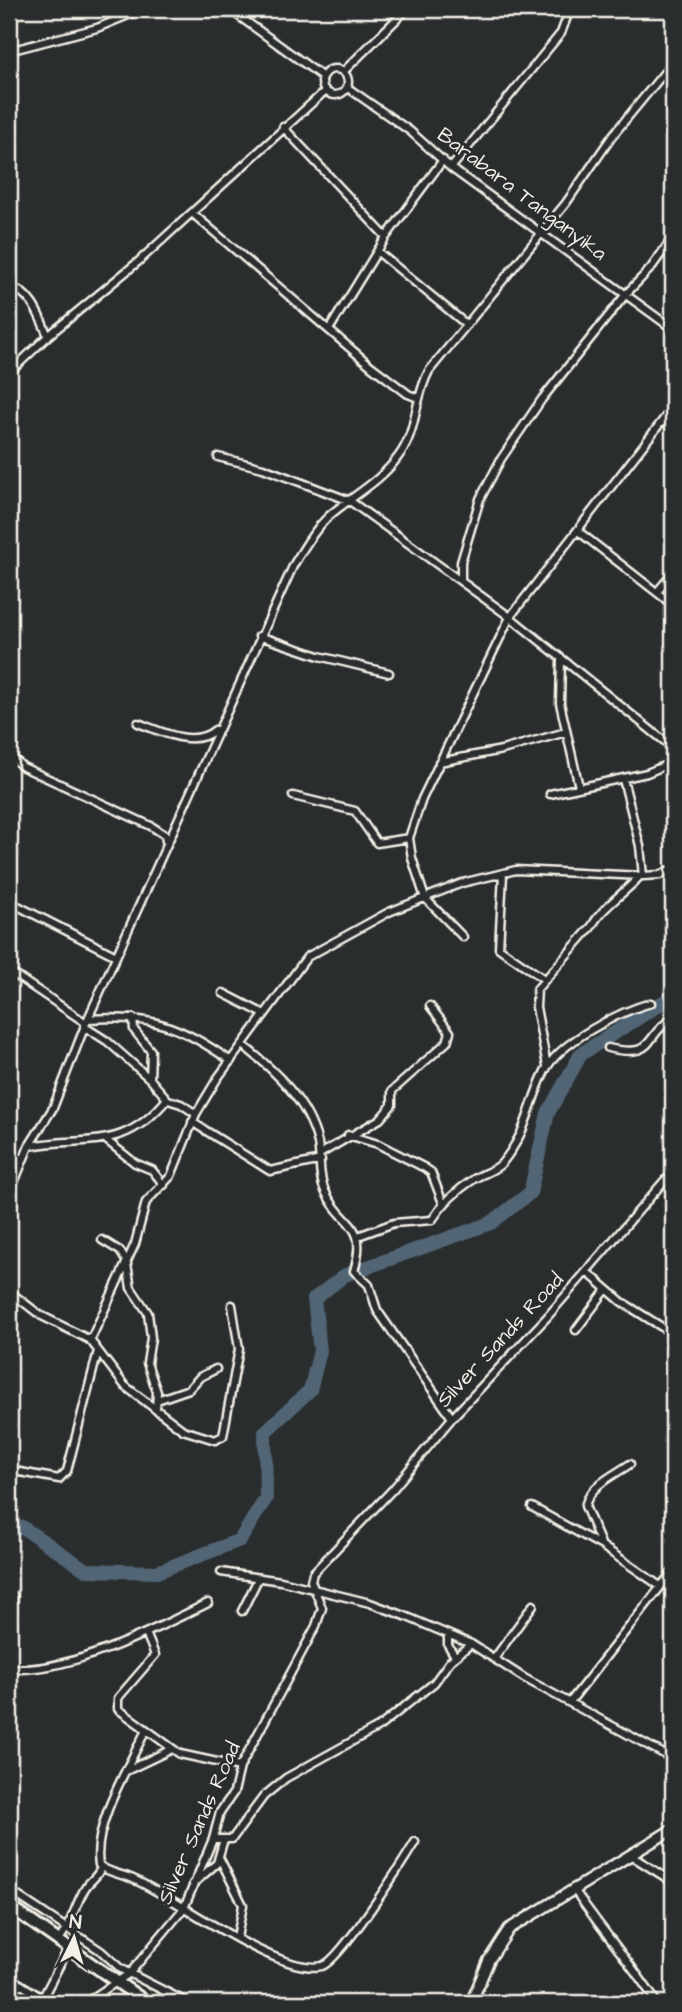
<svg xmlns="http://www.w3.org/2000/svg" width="682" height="2012" viewBox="0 0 682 2012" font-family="'Architects Daughter',sans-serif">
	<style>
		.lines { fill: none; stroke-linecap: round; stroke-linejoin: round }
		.river { stroke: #516574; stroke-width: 14 }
		.street-casing { stroke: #f4f1e8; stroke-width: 11 }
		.secondary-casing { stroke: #f4f1e8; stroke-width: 14 }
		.highway-casing { stroke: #f4f1e8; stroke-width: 16 }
		.street { stroke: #2a2d2e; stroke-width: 6 }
		.secondary { stroke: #2a2d2e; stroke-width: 9 }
		.highway { stroke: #2a2d2e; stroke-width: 10 }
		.labels { text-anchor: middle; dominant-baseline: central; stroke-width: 6; stroke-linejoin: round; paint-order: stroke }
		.street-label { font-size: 21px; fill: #f4f1e8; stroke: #2a2d2e }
	</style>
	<rect width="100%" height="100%" fill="#2a2d2e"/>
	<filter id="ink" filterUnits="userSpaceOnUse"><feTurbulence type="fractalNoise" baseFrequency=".0143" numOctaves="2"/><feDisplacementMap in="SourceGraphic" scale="14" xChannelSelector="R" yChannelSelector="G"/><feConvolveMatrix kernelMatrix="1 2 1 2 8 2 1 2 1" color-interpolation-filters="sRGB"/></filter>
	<g filter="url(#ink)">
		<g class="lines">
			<path class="river" d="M9,1531l13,-4 64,43 71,2 83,-32 26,-42 -1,-66 45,-42 10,-39 -6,-52 31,-24 146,-52 39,-30 18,-80 33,-59 92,-58"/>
			<defs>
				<path id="street" d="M229,9l94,68
					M9,51l88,-23 46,-19
					M322 82a13 13 0 1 1 26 0a13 13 0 1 1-26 0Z
					M344,71l63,-62
					M664,76l9,6
					M348,88l62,43 41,37 222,161
					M283,127l103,110
					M451,168l110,-135 9,-24
					M192,213l179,153 37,28 10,4
					M378,252l89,73
					M9,287c22,4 31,30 39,49
					M330,328l56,-91 57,-77
					M9,373l39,-37 91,-75 186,-170
					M663,420l10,8
					M218,457l45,11 87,33 160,116 163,131
					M578,531l95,74
					M461,579v-17l19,-63 21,-40 41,-60 84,-105 25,-26 22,-31
					M657,592l16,-19
					M259,636l60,20 70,17
					M561,660l-1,43 19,84
					M138,723c24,9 56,25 77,7
					M9,755l14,12 128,59 14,9 1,6
					M439,762l63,-12 64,-18
					M623,779l17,67 3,30
					M550,794l97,-21 26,-11
					M293,796l62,15 22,32 32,-5
					M503,874l-4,74 45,31
					M10,902l106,54
					M463,937l-38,-39 -13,-40 -3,-20 13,-39 88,-182 163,-210
					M9,971l77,52
					M223,993l41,21
					M133,1018l1,12 17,21 -1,28
					M88,1019c65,-4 90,6 143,42
					M85,1027l22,14 43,38 18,21 13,4 15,10
					M243,1045c32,26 65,56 75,98 3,16 0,33 7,48 17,37 44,30 29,80l15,14 8,25 75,108
					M608,1048c50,11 34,-12 65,-30
					M547,1066l-11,-59 1,-18 55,-63c10,-19 33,-33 48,-50
					M192,1122l78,49 51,-11
					M348,1135l30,9 47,24 6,4 12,31
					M106,1140l29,23 17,7 12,15
					M29,1146c60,-10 95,6 138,-47
					M320,1154l60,-35 12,-14v-14l55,-49 3,-10 -20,-26
					M9,1162l15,-5
					M9,1195l20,-49 24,-38 33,-85 208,-459c10,-16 20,-34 35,-48 23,-20 51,-34 69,-59 20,-26 16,-59 31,-86l137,-168 47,-68 60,-73
					M358,1236l36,-13 38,-3c11,-17 25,-30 42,-41 9,-6 21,-8 28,-16 27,-33 26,-58 43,-92 14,-29 76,-60 106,-68
					M102,1240l18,11 5,8
					M126,1258l5,30 17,25 3,25 -4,25 10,29 -1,18
					M587,1272l35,30 51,32
					M9,1291l31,24 50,25 35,46 58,44 32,10 8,-4 16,-87 -7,-44
					M576,1330l30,-40
					M90,1341l45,-97 11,-42 25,-26 25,-62 21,-35 90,-122 82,-45 73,-29 54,-13 127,6 17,-1 13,-6
					M157,1400l32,-11 11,-12 16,-8
					M9,1470l50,9 8,-8 31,-120
					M532,1507l70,39 58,40
					M601,1544l-16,-38c6,-22 28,-30 45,-42
					M221,1572l60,9 89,22 35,13 66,28 53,34 149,81
					M242,1611l16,-32
					M9,1616l4,-20
					M146,1633l9,22 -37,43v11l62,45 60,13
					M448,1635v10l7,11
					M494,1659l39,-54
					M9,1668c55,8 149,-40 199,-65
					M570,1702l103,-131
					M146,1730c-17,36 -54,95 -47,135 9,8 23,9 34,14 42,18 145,97 189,87 18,-5 81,-104 93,-124
					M9,1750l1,-2
					M126,1771l46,-22
					M213,1839h19l32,-43 22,-18 94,-52 54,-43 16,-22 21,-17
					M630,1855l43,27
					M220,1859l23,46 -6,33
					M193,1884l24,-21 7,-24
					M573,1888c27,40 58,75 84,115
					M9,1890l92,61 20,18 67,34
					M57,1942c14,-16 17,-34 27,-52 5,-10 14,-12 17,-23
					M9,1977l41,26
					M473,1995l22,8
					M40,2003l28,-54
					M85,2003l45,-30 54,-65 29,-69 7,-27 14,-20 6,-25 76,-141 6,-18 -11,-27 2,-8 80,-84 59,-71 96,-102 117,-136 8,-3"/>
				<path id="secondary" d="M471,2003l18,-43 20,-31 164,-100"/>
				<path id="highway" d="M9,1906l138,97"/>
			</defs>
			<use href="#street" class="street-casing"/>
			<use href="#secondary" class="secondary-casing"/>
			<use href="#highway" class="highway-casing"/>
			<use href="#street" class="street"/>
			<use href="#secondary" class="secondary"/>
			<use href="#highway" class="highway"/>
		</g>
	</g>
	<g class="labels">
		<g class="street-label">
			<text transform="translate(522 194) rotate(37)">Barabara Tanganyika</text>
			<text transform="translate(500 1340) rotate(-47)">Silver Sands Road</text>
			<text transform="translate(199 1823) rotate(-66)">Silver Sands Road</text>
		</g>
	</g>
	<rect width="682" height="2012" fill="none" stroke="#2a2d2e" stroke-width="35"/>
	<rect x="18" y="18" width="647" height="1977" fill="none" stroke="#f4f1e8" stroke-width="2.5" filter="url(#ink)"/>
	<g transform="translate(74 1938) rotate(5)" stroke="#2a2d2e" stroke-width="5" paint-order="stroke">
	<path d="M0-5L12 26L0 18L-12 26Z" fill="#f4f1e8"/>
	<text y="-10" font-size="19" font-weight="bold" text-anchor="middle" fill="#f4f1e8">N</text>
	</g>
</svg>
